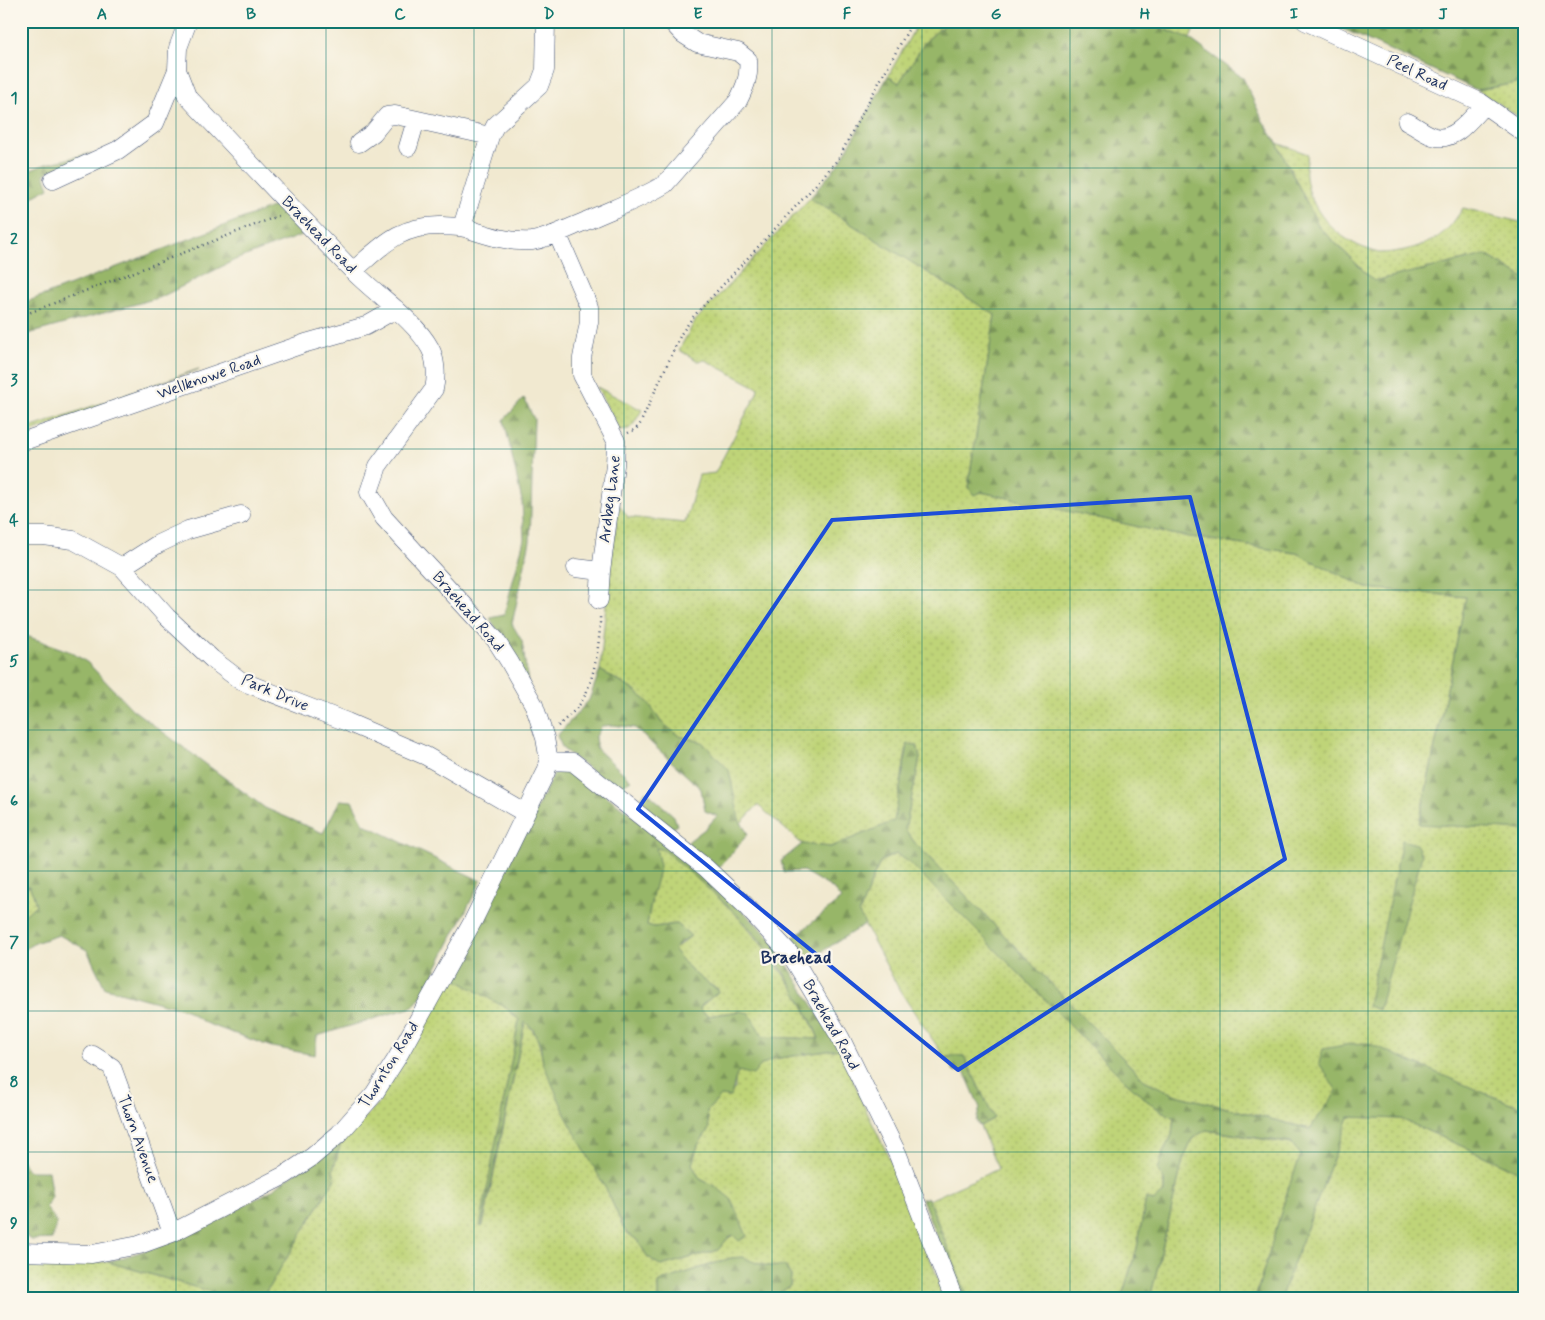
<svg xmlns="http://www.w3.org/2000/svg" width="1545" height="1320" viewBox="0 0 1545 1320" font-family="Mynerve,sans-serif">
	<style>
		.grass { fill: url(#grass-dots); stroke: #6d826b }
		.forest { fill: url(#forest-firs); stroke: #597263; fill-rule: evenodd }
		.lines { fill: none; stroke-linecap: round; stroke-linejoin: round }
		.minor-casing { stroke: #3b4b6f; stroke-width: 19 }
		.path { stroke: #3b4b6f; stroke-width: 2.5; stroke-dasharray: 1 4; stroke-linecap: butt }
		.minor { stroke: #fff; stroke-width: 18 }
		.marked { fill: none; stroke: #1d4ed8; stroke-width: 4; stroke-linejoin: round }
		.grid { fill: none; stroke: #0f766e; stroke-width: 1; stroke-opacity: 0.55 }
		.labels { text-anchor: middle; dominant-baseline: central; stroke-width: 4.5; stroke-linejoin: round; paint-order: stroke }
		.street-label { font-size: 16px; fill: #1b2f5e; stroke: #fbf7ec }
		.neighbourhood-label { font-size: 18px; font-weight: bold; fill: #1b2f5e; stroke: #fbf7ec }
		.neatline { fill: none; stroke: #0f766e; stroke-width: 2 }
		.grid-label { font-size: 16px; text-anchor: middle; font-weight: bold; fill: #0f766e }
	</style>
	<defs>
		<pattern id="grass-dots" width="8" height="8" patternUnits="userSpaceOnUse" patternTransform="scale(1.25)"><rect width="8" height="8" fill="#bfd478"/><path d="M2 2h.1M6 6h.1" fill="none" stroke="#a4b66a" stroke-width="1.8" stroke-linecap="round"/></pattern>
		<pattern id="forest-firs" width="22" height="20" patternUnits="userSpaceOnUse" patternTransform="scale(1.25)"><rect width="22" height="20" fill="#97b668"/><path d="M5 1l3.5 6h-7zM16 11l3.5 6h-7z" fill="#7a9459"/></pattern>
	</defs>
	<rect width="100%" height="100%" fill="#fbf7ec"/>
	<filter id="ink" filterUnits="userSpaceOnUse"><feTurbulence type="fractalNoise" baseFrequency=".02" numOctaves="2"/><feDisplacementMap in="SourceGraphic" scale="10" xChannelSelector="R" yChannelSelector="G"/><feConvolveMatrix kernelMatrix="1 2 1 2 8 2 1 2 1" color-interpolation-filters="sRGB"/></filter>
	<filter id="wash" filterUnits="userSpaceOnUse"><feTurbulence type="fractalNoise" baseFrequency=".0096" numOctaves="4" result="noise"/><feDisplacementMap in="SourceGraphic" scale="20" xChannelSelector="R" yChannelSelector="G"/><feGaussianBlur stdDeviation="1.12" result="paint"/><feColorMatrix in="noise" values="0 0 0 0 0 0 0 0 0 0 0 0 0 0 0 0 0 1.4 0 .05"/><feComposite in="paint" operator="in"/></filter>
	<g filter="url(#wash)">
		<rect width="100%" height="100%" fill="#f1e9d0"/>
		<path class="grass" d="M919,21h29l-23,21 -26,41 -11,-7z
			M1141,21h56l-7,18z
			M1410,21h14l-5,14z
			M1517,83l7,5v32l-47,-30z
			M1277,143l31,11c-1,7 -3,16 -2,23 4,33 28,59 58,71 5,1 10,4 15,5 19,0 51,-7 65,-21 8,-7 13,-15 19,-24l61,15v55l-38,-23 -112,26 -55,-54z
			M810,198l185,117 -27,172 6,7 7,-2 190,42 125,19 71,35 99,9 -47,226 105,7v278l-40,-15 -165,-30 19,28 -28,38 -134,-34 -32,-15 -229,-237 -10,-14 15,-71 -3,-13h-10l-12,76 -64,26 -29,-3 -44,-39 -17,18 -39,-81 -23,-6 -18,-14 -13,-20 -13,-11 -35,-21 6,-66 13,-100 9,13 57,6 14,-48 16,-2 42,-80 1,-5 -53,-28 -7,1 -19,-11 16,-29z
			M199,369l-178,67v-5z
			M597,387l45,23 -9,15 -4,4 -10,1z
			M655,848l9,1 70,63 32,38 32,45 21,44 -57,-2 -22,-26 -32,5 -8,-6 1,-4 17,-14v-3c-19,-9 -31,-23 -45,-39l18,-14 -14,-12 -23,3 -7,-2 5,-28z
			M896,854l13,7 212,216 31,28 22,13 -2,17 -9,17 1,42 -11,7 -7,-3 -9,50 -16,51h-153l-39,-99 69,-31 -18,-43 13,-7 -29,-63h-12l-7,2 -45,-67 -41,-77 15,-39 7,-14z
			M29,886l4,8 3,11 -12,11h-3v-28z
			M450,976l56,32 13,12 -38,206h2l42,-204c13,11 15,24 18,41l64,128 18,40 13,10 9,15 14,10 57,-16 10,-12 5,-3 -17,-48 -16,-8 -8,-15 6,-19 11,-16 -2,-18 14,-15 14,-7v-12l4,-6 21,-5 13,-7 67,-10 25,59 32,66 49,125h-176l20,-13 1,-10 -6,-10c-10,1 -20,0 -30,-3 -12,-4 -9,-6 -24,-5l-67,22 -6,3v16h-399l5,-4 71,-116 -2,-9 9,-31 35,-34z
			M1349,1117l52,2 123,55v125h-244z
			M1206,1130l85,14 11,11 -13,31 -34,113h-105l33,-139 10,-22z
			M21,1261l87,1 128,37h-215z"/>
		<path class="forest" d="M948,21h193l49,18 53,39 20,43 14,22 42,84 55,54 112,-26 38,23v552l-105,-6 47,-227 -99,-9 -71,-35 -125,-19 -190,-42 -7,3 -6,-8 27,-172 -185,-117 30,-36 48,-86 11,7 26,-41z
			M1326,21h84l9,13 5,-13h100v67l-7,-5 -40,7z
			M92,153l-48,21 5,14 -28,15v-29l25,-10z
			M280,204l22,31 -67,25 -74,37 -140,39v-32z
			M524,398l10,21 -4,122 -18,83 10,17 6,41 -38,-64 14,-3 20,-76 -2,-38 -18,-81z
			M21,634l50,18 17,11 44,46 133,99 58,25 17,-33 12,1 12,23 117,57 -56,110 -12,16 -96,29 -2,19 -43,-8 -67,-24 -19,-13 -81,-22 -18,-38 -28,-15c-13,5 -31,7 -38,20v-37l15,-13 -3,-11 -4,-8 -8,2z
			M600,670l35,21 13,11 13,20 18,14 23,6 27,28 10,49 9,15 -31,36 -31,-24 3,-5 17,-13 11,-12 -12,-5 -4,-22 -66,-61 -22,-3 -11,1 -7,12 2,11 34,31 -15,9 -53,-40 -6,-13 32,-36z
			M908,744l9,1 3,13 -15,71 10,14 229,237 32,15 134,34 27,-38 -18,-28 4,-14 27,-5 18,-1 116,50 40,15v66l-123,-55 -52,-2 -69,182h-25l34,-113 12,-31 -10,-12 -85,-13 -13,8 -10,22 -33,139h-29l16,-51 9,-50 7,3 11,-8v-13l-6,-9 5,-19 9,-17 2,-17 -22,-13 -31,-28 -212,-215 -13,-8 -15,7 -7,14 -15,39 6,10 -61,39 -16,-21 53,-43 -9,-11 -29,-17 -19,1 -3,-11 21,-17 29,3 63,-26z
			M564,769l19,9 99,75 89,85 69,111 -67,10 -13,7 -7,9 -14,-4c-6,9 -4,16 -9,26l-9,-1 -14,15 2,18 -11,16 -6,19 8,15 16,8 15,12 16,37 -8,5 -6,-6 -5,3 -10,12 -57,16 -14,-10 -9,-15 -13,-10 -18,-40 -40,-73 -24,-55 -3,-19 -7,-15 -8,-7 -43,205 -2,-1 39,-206 -13,-12 -56,-32 104,-202zM656,848l8,2c23,20 47,40 69,61 35,35 68,82 86,128l-56,-2 -14,-24 -9,-2 -32,5 -8,-6 1,-4 17,-14 -1,-3c-18,-9 -30,-23 -43,-39l7,-8 10,-6 -14,-12 -23,3 -7,-2 5,-28 8,-31z
			M646,791l28,25 3,9 -9,6 -31,-27z
			M1402,840l14,4 6,11 -43,155 -11,-4z
			M952,1056h12l30,62 -14,8 -4,-5 4,-13 -15,-35 -11,-2 -9,-13z
			M342,1139l-9,31 2,9 -71,116 -5,4h-23l-128,-37 55,-17 63,-29 44,-25z
			M21,1160l8,11h19l4,26 -6,10 11,16 -5,16 -20,1 -5,-3 -5,-12z
			M928,1198l40,101h-8l-38,-100z
			M743,1257c13,7 27,11 42,9l6,10 -1,10 -20,13h-112v-16l6,-3 67,-22z"/>
	</g>
	<g filter="url(#ink)">
		<g class="lines">
			<defs>
				<path id="minor" d="M1305,21l175,81 44,31
					M1407,122c9,4 19,13 29,15 20,4 36,-20 48,-32
					M359,143l14,-10 14,-17 8,-1 95,21
					M408,147l8,-27
					M53,180l65,-30 37,-27 22,-53
					M462,227l28,-91 5,-10 44,-40 6,-16 1,-49
					M557,233l32,74v15l-7,36v17l34,66 -1,24 -14,106 -2,29
					M353,271c30,-26 46,-46 89,-45 7,1 16,0 23,2 22,7 44,15 67,13 15,-2 39,-14 54,-20 26,-12 55,-22 79,-37l73,-83c7,-14 12,-25 10,-41l-10,-8 -41,-9 -14,-9 -12,-13
					M21,442l285,-99 60,-17 30,-17
					M21,536h23l29,4 49,27 45,50 45,42 29,22 106,41 79,34 99,57
					M122,567l36,-23 30,-14 53,-15
					M576,568l25,3
					M549,761l24,1 133,106 39,37 46,50 49,82 58,118 56,144
					M93,1055l19,12 60,166
					M21,1252l71,2 47,-9 33,-12 113,-58 27,-18 27,-23 35,-40 23,-36 76,-137 73,-149 3,-11 -4,-23 -11,-33 -25,-44 -14,-22 -111,-121 -15,-26 9,-26 56,-77c3,-13 2,-30 -4,-41 -16,-29 -55,-54 -78,-78 -56,-57 -110,-116 -165,-174l-10,-26 1,-22 10,-27"/>
			</defs>
			<use href="#minor" class="minor-casing"/>
			<path class="path" d="M21,316l257,-100
				M628,433l8,-4 4,-5 41,-90 12,-17 118,-127 28,-32 15,-30 59,-107
				M558,726c7,-7 16,-14 22,-22 14,-20 21,-65 20,-90"/>
			<use href="#minor" class="minor"/>
		</g>
	</g>
	<path class="marked" d="M1190,497l95,362 -327,211 -320,-261 194,-289z"/>
	<path class="grid" d="M176,21v1278M326,21v1278M474,21v1278M624,21v1278M772,21v1278M922,21v1278M1070,21v1278M1220,21v1278M1368,21v1278M21,168h1503M21,309h1503M21,449h1503M21,590h1503M21,730h1503M21,871h1503M21,1011h1503M21,1152h1503"/>
	<g class="labels">
		<g class="street-label">
			<text transform="translate(1417 73) rotate(25)">Peel Road</text>
			<text transform="translate(319 235) rotate(46)">Braehead Road</text>
			<text transform="translate(209 377) rotate(-19)">Wellknowe Road</text>
			<text transform="translate(610 499) rotate(-83)">Ardbeg Lane</text>
			<text transform="translate(468 612) rotate(49)">Braehead Road</text>
			<text transform="translate(275 693) rotate(23)">Park Drive</text>
			<text transform="translate(831 1025) rotate(61)">Braehead Road</text>
			<text transform="translate(389 1065) rotate(-58)">Thornton Road</text>
			<text transform="translate(138 1139) rotate(70)">Thorn Avenue</text>
		</g>
		<g class="neighbourhood-label">
			<text x="796" y="958">Braehead</text>
		</g>
	</g>
	<rect width="1545" height="1320" fill="none" stroke="#fbf7ec" stroke-width="55"/>
	<rect x="28" y="28" width="1490" height="1264" class="neatline"/>
	<g class="grid-label">
		<text x="102" y="19">A</text>
		<text x="251" y="19">B</text>
		<text x="400" y="19">C</text>
		<text x="549" y="19">D</text>
		<text x="698" y="19">E</text>
		<text x="847" y="19">F</text>
		<text x="996" y="19">G</text>
		<text x="1145" y="19">H</text>
		<text x="1294" y="19">I</text>
		<text x="1443" y="19">J</text>
		<text x="14" y="103">1</text>
		<text x="14" y="244">2</text>
		<text x="14" y="385">3</text>
		<text x="14" y="525">4</text>
		<text x="14" y="666">5</text>
		<text x="14" y="806">6</text>
		<text x="14" y="947">7</text>
		<text x="14" y="1087">8</text>
		<text x="14" y="1228">9</text>
	</g>
</svg>
